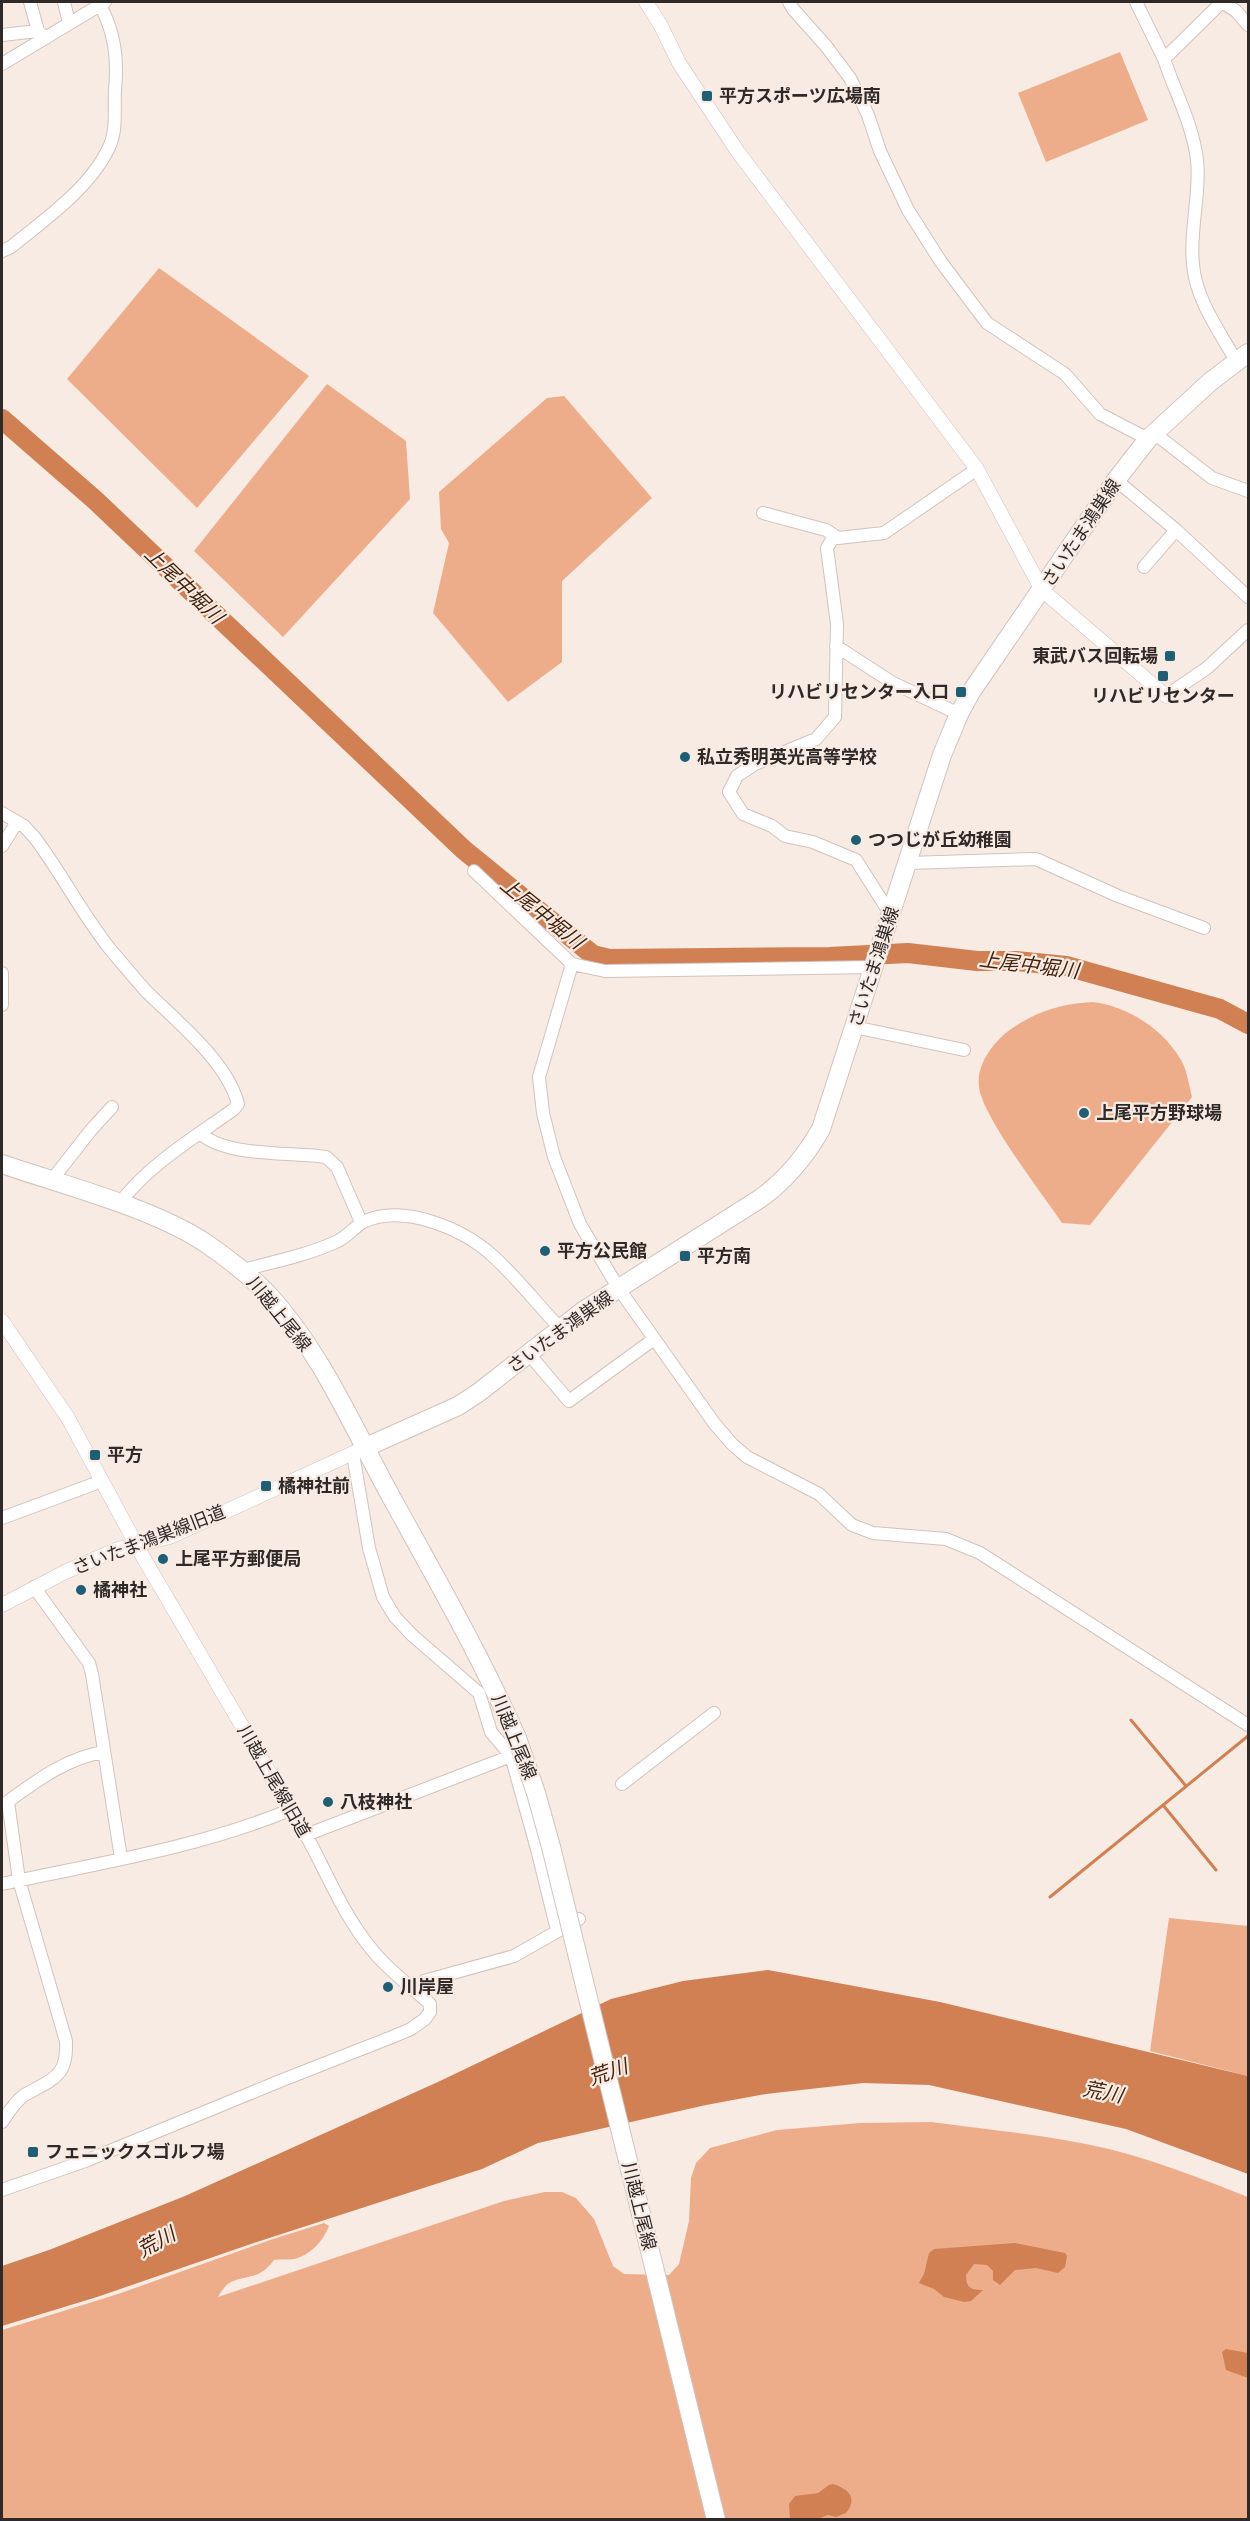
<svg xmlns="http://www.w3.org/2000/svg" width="1250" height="2521" viewBox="0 0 1250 2521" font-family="Helvetica,'Noto Sans JP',sans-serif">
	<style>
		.green { fill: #eead8a }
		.water { fill: #d08052 }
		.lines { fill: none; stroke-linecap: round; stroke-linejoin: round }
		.stream { stroke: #d08052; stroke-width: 3 }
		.river { stroke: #d08052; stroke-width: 20 }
		.minor-casing { stroke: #d0c3bd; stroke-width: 14 }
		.tertiary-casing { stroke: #d0c3bd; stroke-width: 15 }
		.primary-casing { stroke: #d0c3bd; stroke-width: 20 }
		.minor { stroke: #fff; stroke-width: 12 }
		.tertiary { stroke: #fff; stroke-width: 14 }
		.primary { stroke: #fff; stroke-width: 18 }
		.primary-bridge-casing { stroke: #d0c3bd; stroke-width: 20; stroke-linecap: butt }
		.primary-bridge { stroke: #fff; stroke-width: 18 }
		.poi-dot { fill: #1f5f75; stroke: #f8ebe4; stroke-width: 2 }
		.labels { text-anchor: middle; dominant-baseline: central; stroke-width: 4.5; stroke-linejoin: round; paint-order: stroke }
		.poi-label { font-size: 18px; font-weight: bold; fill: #2f2a28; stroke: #f8ebe4; text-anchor: start }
		.street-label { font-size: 18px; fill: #2f2a28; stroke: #f8ebe4 }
		.water-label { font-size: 20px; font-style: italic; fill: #44230f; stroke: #f8ebe4 }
	</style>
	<rect width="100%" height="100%" fill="#f8ebe4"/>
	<path class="green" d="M1120,52l28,68 -102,42 -28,-69z
		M159,268l150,108 -112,132 -130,-129z
		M327,384l79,57 4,58 -127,138 -89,-86z
		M564,396l88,102 -90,83v81l-54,40 -75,-89 16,-70 -8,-14 -2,-37 108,-94z
		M1092,1002c36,4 71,27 89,58 6,10 8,25 11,37l-102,128 -28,-2c-19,-28 -80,-107 -83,-136 -3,-23 15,-46 32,-58 26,-18 50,-25 81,-27z
		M1169,1918l79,8v150l-98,-25z
		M931,2122c59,8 120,13 178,27 48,12 93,30 139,48v322h-1246v-189l116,-36 152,-54 54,-17 5,3c-6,15 -18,29 -35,33 -6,1 -13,0 -20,1 -15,20 -24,14 -43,22 -6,3 -10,10 -13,15l286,-96 41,-9h17l14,6 18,21 19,47 11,8 45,1 10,-11 10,-43 2,-43 5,-15 14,-15 67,-18 83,-7z"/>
	<path class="water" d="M768,1970l172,32 308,74v98l-122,-45 -197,-44 -66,-2 -97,11 -60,11 -168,38 -56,26 -222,72 -163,56 -95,29v-60l47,-16 136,-54 255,-115 171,-82 72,-18z
		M1015,2243l50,10 2,3 -2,11 -7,6 -22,-5 -21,2 -15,15 -7,-5v-9l-6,-6 -13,-1 -8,11c0,13 5,15 17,15l-12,11 -7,1 -20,-5 -10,-8 -15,-6 5,-9 5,-21 5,-4z
		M1226,2349l22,4v25l-22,-8 -4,-18z
		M833,2484c16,5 25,14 13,29l-10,4 -8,-2 -10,4h-28l-1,-15 6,-8 23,-3 11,-8z"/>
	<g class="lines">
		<path class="stream" d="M1131,1720l55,66
			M1163,1805l53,65
			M1050,1897l198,-161"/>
		<path class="river" d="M2,419l93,81 369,350 129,105 16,4 220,-2 79,-4 69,8h39l50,5 154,43 28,15"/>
		<defs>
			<path id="minor" d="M30,2l8,29
				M64,2l5,21
				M789,2l4,7 33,37 24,32 18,37 12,36 28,59 33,52 46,61 78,51 35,40 48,25
				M1136,2l28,57
				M1222,2l-58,57c11,33 29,66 33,101 4,34 -8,70 -4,105 3,35 27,67 43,96
				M1222,2l14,9 12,14
				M2,35l36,-4 8,7
				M2,64l103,-62
				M2,251l9,-4c33,-27 81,-60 99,-102 7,-16 4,-37 5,-55 3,-31 0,-57 -15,-85
				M1154,433l58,45 36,13
				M1116,480l60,50 72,67
				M763,513l63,17 12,8 46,-5 93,-64
				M834,536l-7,12 10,76 -2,93 -19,22 -61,25 -18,12 -8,16 14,22 29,12 13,10 28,6 43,18 35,55
				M1144,567l32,-37
				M836,646l57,37 66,31
				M1166,696l41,-28 41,-38
				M2,813l22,13 11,12c27,36 47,76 75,111 12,14 24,29 36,42 30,30 81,70 92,113l-4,5c-40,29 -85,55 -115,95
				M2,846l15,-24
				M908,863l128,-4 82,37 86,32
				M474,871l98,93 33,7 269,-4
				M572,964l-33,113 4,36 11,44 26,67 39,65 95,134 18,21 15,13 72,37 33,31 21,8 73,6 34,14 268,172
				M2,973v32
				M854,1027l110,23
				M200,1133c25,24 91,19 126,24l11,10 24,55
				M51,1181l40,-51 21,-23
				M242,1270c32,-8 66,-15 96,-29 10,-5 19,-16 25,-19 41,-19 101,7 131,35 24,22 44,48 66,71
				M528,1353l41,48 85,-62
				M353,1454l16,94 14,49 12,20 17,18 67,58 12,39 20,24 26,93 20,81
				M2,1518l100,-37
				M34,1587l55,76 3,11 29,184
				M622,1784l92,-71
				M3,1805c29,-21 64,-48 101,-53
				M2,1884c97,-21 195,-36 288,-74
				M415,1990l9,-9 90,-25 65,-37
				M2,2122c6,-9 12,-19 21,-26 28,-17 45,-17 43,-55l-47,-161 -11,-78
				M2,2190l86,-30 192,-79 112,-44 19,-8 14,-10 5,-7v-8c-19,-18 -41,-33 -57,-53 -29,-34 -46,-78 -67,-116l205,-79"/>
			<path id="tertiary" d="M646,2l14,22 19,39 59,89 239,317 65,121 124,106
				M2,1321l66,97 75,139 163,278
				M2,1605l63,-33 53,-23 52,-12 194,-89"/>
			<path id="primary" d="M2,1164c61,21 148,43 202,78 22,15 44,32 63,51 55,59 88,139 127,209 43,78 87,155 123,236
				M364,1448l94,-42 20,-13 105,-82 178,-113c26,-19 44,-41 60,-69l121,-374 17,-41 12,-22 145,-212 32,-41 62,-57 38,-29"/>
		</defs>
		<use href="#minor" class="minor-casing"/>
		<use href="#tertiary" class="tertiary-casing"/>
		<use href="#primary" class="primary-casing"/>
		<use href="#minor" class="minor"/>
		<use href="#tertiary" class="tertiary"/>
		<use href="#primary" class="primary"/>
		<defs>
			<path id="primary-bridge" d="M517,1738l19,55 15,54 165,673"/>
		</defs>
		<use href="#primary-bridge" class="primary-bridge-casing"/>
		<use href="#primary-bridge" class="primary-bridge"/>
	</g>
	<g class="poi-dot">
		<rect x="701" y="90" width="12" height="12" rx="3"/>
		<rect x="1164" y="650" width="12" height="12" rx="3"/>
		<rect x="1157" y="670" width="12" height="12" rx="3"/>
		<rect x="955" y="686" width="12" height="12" rx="3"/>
		<circle cx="685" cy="757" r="6"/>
		<circle cx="856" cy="840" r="6"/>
		<circle cx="1084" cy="1113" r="6"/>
		<circle cx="545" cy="1251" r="6"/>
		<rect x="679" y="1250" width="12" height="12" rx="3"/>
		<rect x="89" y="1449" width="12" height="12" rx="3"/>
		<rect x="260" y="1480" width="12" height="12" rx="3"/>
		<circle cx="163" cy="1559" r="6"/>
		<circle cx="81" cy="1590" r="6"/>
		<circle cx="328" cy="1802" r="6"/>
		<circle cx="388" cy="1987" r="6"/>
		<rect x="27" y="2146" width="12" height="12" rx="3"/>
	</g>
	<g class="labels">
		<g class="poi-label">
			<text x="719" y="96">平方スポーツ広場南</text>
			<text x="1158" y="656" text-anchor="end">東武バス回転場</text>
			<text x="949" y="692" text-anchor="end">リハビリセンター入口</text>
			<text x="1163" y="696" text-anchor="middle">リハビリセンター</text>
			<text x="697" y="757">私立秀明英光高等学校</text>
			<text x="868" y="840">つつじが丘幼稚園</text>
			<text x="1096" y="1113">上尾平方野球場</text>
			<text x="557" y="1251">平方公民館</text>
			<text x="697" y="1256">平方南</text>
			<text x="107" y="1455">平方</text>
			<text x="278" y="1486">橘神社前</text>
			<text x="175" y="1559">上尾平方郵便局</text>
			<text x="93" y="1590">橘神社</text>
			<text x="340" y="1802">八枝神社</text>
			<text x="400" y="1987">川岸屋</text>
			<text x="45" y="2152">フェニックスゴルフ場</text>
		</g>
		<g class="street-label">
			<text transform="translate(1081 533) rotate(-56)">さいたま鴻巣線</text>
			<text transform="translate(874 967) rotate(-72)">さいたま鴻巣線</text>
			<text transform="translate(279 1314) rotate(51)">川越上尾線</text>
			<text transform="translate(560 1332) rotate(-36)">さいたま鴻巣線</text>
			<text transform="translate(149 1540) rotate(-21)">さいたま鴻巣線旧道</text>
			<text transform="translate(514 1737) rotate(68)">川越上尾線</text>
			<text transform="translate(274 1781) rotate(60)">川越上尾線旧道</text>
			<text transform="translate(639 2206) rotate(76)">川越上尾線</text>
		</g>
		<g class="water-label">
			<text transform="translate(184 585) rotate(44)">上尾中堀川</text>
			<text transform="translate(542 913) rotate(39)">上尾中堀川</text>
			<text transform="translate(1029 965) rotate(7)">上尾中堀川</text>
			<text transform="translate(608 2072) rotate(-19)">荒川</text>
			<text transform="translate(1103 2092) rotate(11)">荒川</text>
			<text transform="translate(156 2242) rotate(-29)">荒川</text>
		</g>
	</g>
	<rect width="1250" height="2521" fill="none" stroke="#2f2a28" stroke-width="6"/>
</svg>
